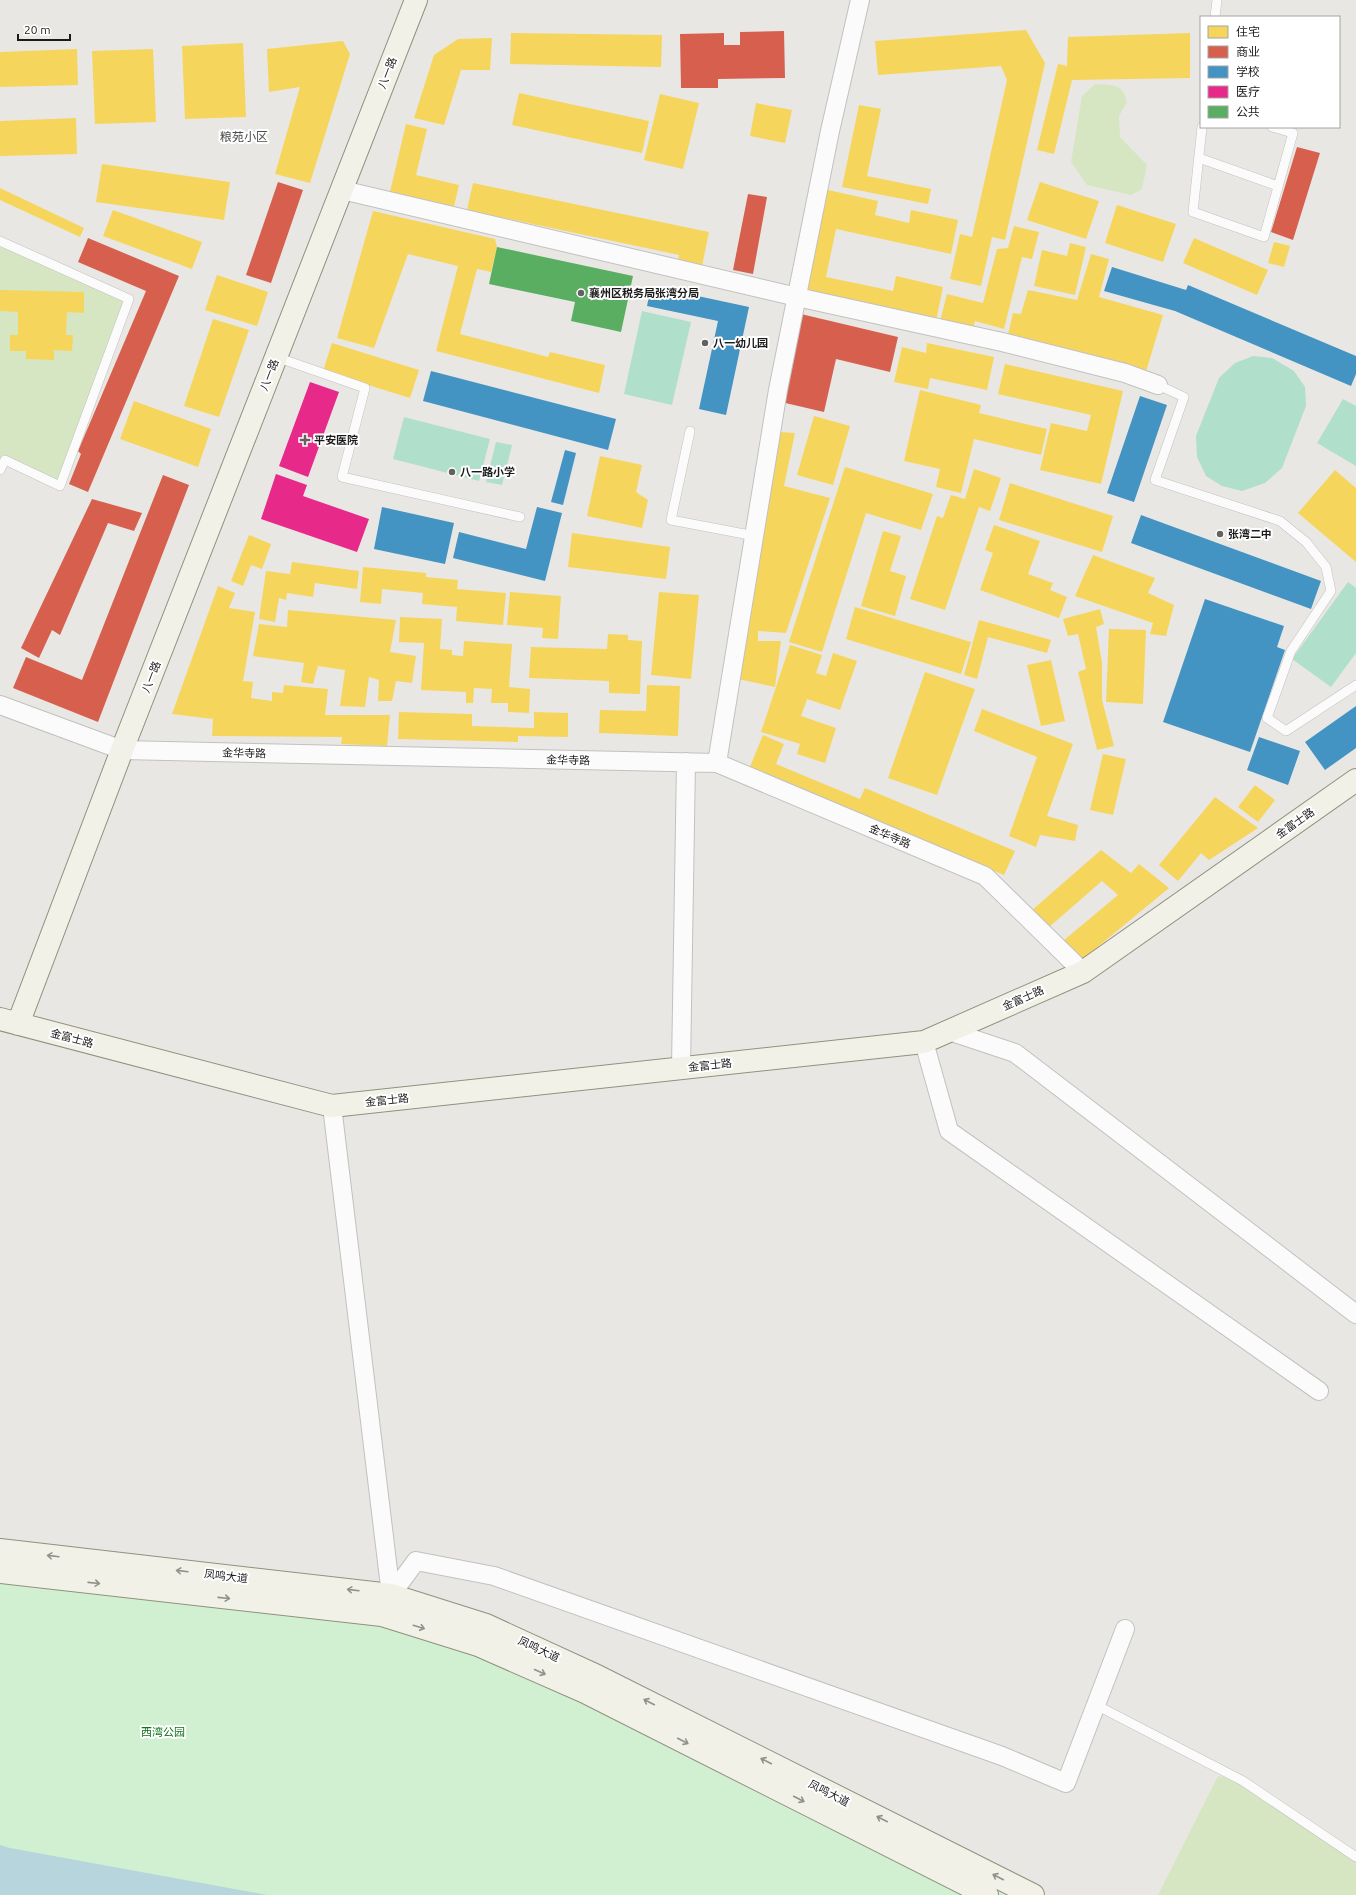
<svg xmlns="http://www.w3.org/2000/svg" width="1356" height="1895" viewBox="0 0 1356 1895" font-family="Ubuntu,'Noto Sans SC',sans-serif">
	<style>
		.grass { fill: #d6e6c2 }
		.park { fill: #d1efd1 }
		.pitch { fill: #b0dfcb }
		.water { fill: #b7d5dc }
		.homes { fill: #f6d55c }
		.shops { fill: #d6604d }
		.schools { fill: #4393c3 }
		.health { fill: #e7298a }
		.public { fill: #5aae61 }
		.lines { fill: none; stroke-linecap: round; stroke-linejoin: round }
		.lane-casing { stroke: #c2c1c0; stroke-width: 10 }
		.street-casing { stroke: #c2c1c0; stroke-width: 20 }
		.secondary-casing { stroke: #90917d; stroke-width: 24 }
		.lane { stroke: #fcfbfb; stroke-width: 9 }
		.street { stroke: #fcfbfb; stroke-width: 18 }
		.secondary { stroke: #f1f1e8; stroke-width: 22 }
		.oneway { stroke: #91918c }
		.poi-dot { fill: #636261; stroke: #fff; stroke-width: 1.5 }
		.labels { text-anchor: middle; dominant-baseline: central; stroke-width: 4; stroke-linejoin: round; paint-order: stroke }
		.street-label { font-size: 11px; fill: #1b1b1b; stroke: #fff }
		.poi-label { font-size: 11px; font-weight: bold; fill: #1b1b1b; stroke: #fff; text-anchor: start }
		.park-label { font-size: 11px; fill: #0f7317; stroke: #fff }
		.neighbourhood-label { font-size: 12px; fill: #4e4e4e; stroke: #fff }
	</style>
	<rect width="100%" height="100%" fill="#e9e7e4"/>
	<path class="grass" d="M1095,84c17,1 28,-1 32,18l-8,14 1,21 27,28 -5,24 -11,6 -44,-10 -16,-23 11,-66z
		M0,241l129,58 -69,187 -55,-26 -5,10z
		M1218,1776l25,5 113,76v38h-198z"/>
	<path class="park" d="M0,1550l391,45 642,300h-1033z"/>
	<path class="pitch" d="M642,311l49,11 -19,83 -48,-11z
		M1253,356l19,2 22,13 11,16 1,19 -24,62 -17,15 -23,8 -20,-5 -16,-10 -9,-19 -1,-21 23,-58 16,-15z
		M1343,399l13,7v60l-39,-23z
		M404,417l86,22 -11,42 -86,-22z
		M496,442l16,3 -10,40 -16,-3z
		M1348,582l8,6v65l-25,34 -39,-28z"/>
	<path class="water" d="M0,1845l10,3 257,47h-267z"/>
	<path class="homes" d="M1026,30l19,33 -40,177 -13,-3 -11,49 -31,-7 10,-45 12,3 35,-157 -6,-14 -123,9 -3,-34z
		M511,33l151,2 -1,32 -151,-3z
		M1190,33v45l-118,2 -18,74 -17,-4 21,-86 9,2 1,-29z
		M492,38l-2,32h-29l-17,55 -30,-7 20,-63 24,-16z
		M343,41l7,13 -40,129 -35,-9 25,-87 -31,5 -2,-43z
		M243,43l3,74 -61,2 -3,-73z
		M77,49l1,36 -78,2v-35z
		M153,49l3,73 -61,2 -3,-73z
		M519,93l130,28 -7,32 -130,-28z
		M660,94l39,9 -16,66 -39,-9z
		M756,103l36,7 -7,33 -35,-7z
		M859,105l22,4 -14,67 64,13 -3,15 -86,-17z
		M76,118l1,36 -77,2v-35z
		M406,124l21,5 -11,46 43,10 -7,30 -64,-15z
		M102,164l128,18 -6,38 -128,-18z
		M1040,182l59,19 -13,38 -59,-19z
		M473,183l236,49 -8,39 -24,-5 2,-11 -212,-45z
		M0,188l84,40 -4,9 -80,-37z
		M828,190l50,11 -3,14 34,8 2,-13 47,10 -7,34 -115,-25 -10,48 67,14 3,-15 47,11 -7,34 -130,-28z
		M1117,205l59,19 -13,38 -58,-19z
		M113,210l89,32 -10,27 -89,-33z
		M373,211l122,28 2,8 -6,25 -14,-3 -17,65 88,23 2,-5 55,13 -6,28 -163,-42 22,-85 -50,-12 -34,94 -37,-10z
		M1014,226l25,6 -7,27 -10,-2 -18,72 -29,-8 -3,12 -33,-8 8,-31 36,9 14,-54 11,-1z
		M1194,238l74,32 -11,25 -74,-32z
		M1274,242l16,4 -6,21 -16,-4z
		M1070,243l16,4 -11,48 -41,-9 8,-36 25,6z
		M1091,254l18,5 -10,38 64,18 -18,60 -138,-36 6,-26 8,1 7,-24 49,10z
		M217,275l51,17 -11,34 -52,-16z
		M0,290l84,2v21l-17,-1 -1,23h7l-1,16 -18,-1v10l-28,-1v-8h-16v-16h8v-23l-18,-1z
		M213,319l36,11 -30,87 -35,-11z
		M332,343l87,27 -9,28 -87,-27z
		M927,343l67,14 -7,33 -57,-12 -2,11 -34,-7 8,-35 24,6z
		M1005,364l118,27 -22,93 -61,-14 11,-47 36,8 4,-16 -93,-21z
		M920,390l61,15 -2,8 68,16 -6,26 -67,-16 -13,54 -25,-6 4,-18 -36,-8z
		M134,401l77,28 -13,38 -78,-28z
		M814,416l36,10 -17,59 -36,-10z
		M780,432l15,1 -11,53 46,12 -44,135 -28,-2v10h23l-6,46 -37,-8z
		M600,456l42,9 -6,27 12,8 -6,28 -55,-12z
		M845,467l88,27 -12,36 -55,-17 -44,139 -33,-10z
		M974,469l27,9 -11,33 -11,-4 -34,103 -35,-11 27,-83 6,2 8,-23 14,4z
		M1335,470l21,18v74l-58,-49z
		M1010,483l103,33 -11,36 -103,-32z
		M994,525l46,16 -12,33 25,9 -3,7 17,7 -8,21 -79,-28 13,-37 -8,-3z
		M883,531l18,5 -11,35 16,5 -11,40 -34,-10z
		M572,533l98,14 -4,32 -98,-12z
		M249,535l22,9 -9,25 -11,-4 -8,21 -12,-5z
		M1093,555l62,23 -7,15 26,12 -8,31 -16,-2 3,-11 -78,-27z
		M292,562l67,9 -2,18 -42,-6 -2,14 -26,-4 -1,7 -7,-2 -4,24 -16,-3 7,-48 24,3z
		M363,567l63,6v4l32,3 -1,9 49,4 -3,32 -47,-4 1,-14 -35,-3 1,-11 -41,-4 -1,15 -21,-2z
		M218,586l17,7 -6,15 26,4 -12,69 10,1 -2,16 21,3v-9l11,1 1,-8 44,4 -3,26h65l-3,31 -46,-2 1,-7 -130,-1 1,-17 -41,-5z
		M510,592l51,4 -3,43 -16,-1 1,-10 -36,-3z
		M659,592l40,3 -8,84 -40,-4z
		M855,607l116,35 -10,32 -115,-35z
		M1100,609l4,15 -8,3 6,36v37l12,46 -17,4 -19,-78 8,-3 -8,-35 -10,2 -5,-17z
		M288,610l108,10 -6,32 26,4 -4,27 -16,-2 -4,20h-14l1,-21 -10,-3 -4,30 -25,-1 5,-36 -27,-4 -5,18 -12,-2 3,-19 -51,-7 6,-32 28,3z
		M400,617l42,2 -2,30 12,1v5l11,1 1,-15 48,3 -3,43 21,2 -1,24 -21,-1v-9h-17l1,-14 -18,-1 -1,15h-7v-11l-45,-2 3,-47 -25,-1z
		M979,620l72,20 -4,13 -59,-16 -11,42 -13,-4z
		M1109,629l37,1 -3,74 -37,-2z
		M608,634l20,1v5l14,1 -2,53 -31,-1v-12l-80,-3 2,-31 76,2z
		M790,645l32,10 -6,18 10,3 7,-23 24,8 -17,49 -33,-11 -6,17 35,12 -11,35 -28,-9 3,-10 -39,-12z
		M1051,660l14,61 -24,5 -14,-61z
		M925,672l50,17 -38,106 -49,-17z
		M647,685l33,1 -2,50 -79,-3 1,-23 46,1z
		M982,709l91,35 -26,72 31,9 -3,16 -35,-6 -4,12 -27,-11 28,-79 -63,-26z
		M399,712l73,2v12l62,2v-16l34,1v24l-50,-1v6l-120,-3z
		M763,735l21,9 -8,20 84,35 5,-11 150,63 -11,24 -255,-106z
		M1103,754l23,5 -13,56 -23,-5z
		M1255,785l20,15 -17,22 -20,-15z
		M1215,797l43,31 -49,32 -8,-7 -23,28 -19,-16z
		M1101,850l30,23 8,-9 30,24 -86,71 -20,-18 55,-46 -16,-14 -54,47 -17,-17z"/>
	<path class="shops" d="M784,31l1,47 -67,1v9h-37l-1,-54 44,-1v12h16v-13z
		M1297,147l23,6 -27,87 -22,-8z
		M278,182l25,8 -32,93 -25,-8z
		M748,194l19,3 -14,77 -20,-4z
		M88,238l91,38 -91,216 -19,-8 12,-30 -3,-3 68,-160 -68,-29z
		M801,314l97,23 -8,35 -54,-13 -12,53 -43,-10z
		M163,475l26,10 -91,237 -85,-34 13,-31 56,23z
		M92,499l50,14 -8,18 -26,-8 -48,112 -8,-5 -13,28 -18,-10z"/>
	<path class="schools" d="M1112,267l74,23 2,-5 168,71v18l-5,12 -176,-75 -71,-20z
		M651,286l98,21 -23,108 -27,-6 19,-88 -71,-15z
		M431,371l185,48 -8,31 -185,-49z
		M1140,396l27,9 -33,97 -27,-9z
		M565,450l11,3 -13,52 -12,-3z
		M382,507l72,16 -9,41 -71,-15z
		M537,507l25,6 -17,68 -92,-23 6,-26 67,17z
		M1141,515l180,66 -10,28 -180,-66z
		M1205,599l79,27 -7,21 8,3 -35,102 -87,-30z
		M1356,706v42l-31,22 -20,-28z
		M1259,737l41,14 -12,34 -41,-15z"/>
	<path class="health" d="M310,382l29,10 -31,85 -29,-11z
		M276,474l31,11 -4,11 66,23 -12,33 -96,-33z"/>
	<path class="public" d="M497,247l136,29 -12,56 -50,-11 4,-19 -86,-18z"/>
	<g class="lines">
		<defs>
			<path id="lane" d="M1215,17l2,-17
				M1202,127l-9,85 71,25 29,-104 -21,-6
				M1199,158l79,28
				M0,241l129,58 -69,187 -55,-26 -5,10
				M276,357l89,31 -23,89 178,40
				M1158,385l26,12 -29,83 125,41 26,21 20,25 5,24 -40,60 -24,67 19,13 70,-46
				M690,431l-19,89 84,16
				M1096,1705l147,76 113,76"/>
			<path id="street" d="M342,190l455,107 205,45 123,31 33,12
				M0,705l122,45 595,13 268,113 98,96
				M717,763l61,-373 52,-259 30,-131
				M949,1031l66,22 341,261
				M924,1042l25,89 370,260
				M681,1068l5,-306
				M332,1106l59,489 25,-34 78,15 508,180 64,27 59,-154"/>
			<path id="secondary" d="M0,1019l332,87 592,-64 159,-70 273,-192
				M18,1024l104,-274 294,-750
				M0,1550l391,45 95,30 111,51 436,219
				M0,1572l382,43 96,30 107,47 402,203"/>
		</defs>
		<use href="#lane" class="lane-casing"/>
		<use href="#street" class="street-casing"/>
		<use href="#secondary" class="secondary-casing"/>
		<use href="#lane" class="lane"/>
		<use href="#street" class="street"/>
		<use href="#secondary" class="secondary"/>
	</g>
	<defs><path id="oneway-shaft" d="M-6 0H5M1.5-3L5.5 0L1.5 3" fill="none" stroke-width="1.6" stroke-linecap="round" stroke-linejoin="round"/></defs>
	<g class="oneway">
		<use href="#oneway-shaft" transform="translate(53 1556) rotate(-173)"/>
		<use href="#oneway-shaft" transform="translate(182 1571) rotate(-173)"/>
		<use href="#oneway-shaft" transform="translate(94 1583) rotate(6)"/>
		<use href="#oneway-shaft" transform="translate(353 1590) rotate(-173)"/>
		<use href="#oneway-shaft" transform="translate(224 1598) rotate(6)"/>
		<use href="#oneway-shaft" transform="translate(419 1627) rotate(17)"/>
		<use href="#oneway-shaft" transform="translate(540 1672) rotate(24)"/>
		<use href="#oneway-shaft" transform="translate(649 1702) rotate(-153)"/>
		<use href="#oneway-shaft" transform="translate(683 1741) rotate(27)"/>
		<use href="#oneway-shaft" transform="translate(766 1761) rotate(-153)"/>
		<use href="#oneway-shaft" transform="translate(799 1799) rotate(27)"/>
		<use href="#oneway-shaft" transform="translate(882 1819) rotate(-153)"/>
		<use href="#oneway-shaft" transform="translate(998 1877) rotate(-153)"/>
	</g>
	<g class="poi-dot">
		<circle cx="581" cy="293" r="4"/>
		<circle cx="705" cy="343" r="4"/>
		<path d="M303 434h4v4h4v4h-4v4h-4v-4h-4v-4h4z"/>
		<circle cx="452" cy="472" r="4"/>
		<circle cx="1220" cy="534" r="4"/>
	</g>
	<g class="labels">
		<g class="street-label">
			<text transform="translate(387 73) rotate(-69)">八一路</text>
			<text transform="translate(269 375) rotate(-69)">八一路</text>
			<text transform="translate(151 677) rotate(-69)">八一路</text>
			<text transform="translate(244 753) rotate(1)">金华寺路</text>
			<text transform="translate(568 760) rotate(1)">金华寺路</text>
			<text transform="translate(1295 823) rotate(-35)">金富士路</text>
			<text transform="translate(890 836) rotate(23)">金华寺路</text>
			<text transform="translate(1023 998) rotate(-24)">金富士路</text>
			<text transform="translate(72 1038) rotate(15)">金富士路</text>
			<text transform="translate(710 1065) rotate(-6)">金富士路</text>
			<text transform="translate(387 1100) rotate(-6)">金富士路</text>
			<text transform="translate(226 1576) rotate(7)">凤鸣大道</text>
			<text transform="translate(539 1649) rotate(25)">凤鸣大道</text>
			<text transform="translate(829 1793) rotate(27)">凤鸣大道</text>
		</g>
		<g class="poi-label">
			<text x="589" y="293">襄州区税务局张湾分局</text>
			<text x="713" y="343">八一幼儿园</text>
			<text x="314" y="440">平安医院</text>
			<text x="460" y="472">八一路小学</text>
			<text x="1228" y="534">张湾二中</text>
		</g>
		<g class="park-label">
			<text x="163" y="1732">西湾公园</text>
		</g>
		<g class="neighbourhood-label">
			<text x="244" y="136">粮苑小区</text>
		</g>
	</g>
	<rect x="1200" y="16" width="140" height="112" fill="#ffffff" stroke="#a4a4a4"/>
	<rect x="1208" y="26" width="20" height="12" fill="#f6d55c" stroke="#a4a4a4"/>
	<text x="1236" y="36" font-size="12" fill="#1b1b1b">住宅</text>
	<rect x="1208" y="46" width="20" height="12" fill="#d6604d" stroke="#a4a4a4"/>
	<text x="1236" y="56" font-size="12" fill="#1b1b1b">商业</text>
	<rect x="1208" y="66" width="20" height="12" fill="#4393c3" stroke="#a4a4a4"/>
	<text x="1236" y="76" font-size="12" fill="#1b1b1b">学校</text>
	<rect x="1208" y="86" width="20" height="12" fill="#e7298a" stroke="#a4a4a4"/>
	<text x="1236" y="96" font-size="12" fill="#1b1b1b">医疗</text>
	<rect x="1208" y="106" width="20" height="12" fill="#5aae61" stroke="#a4a4a4"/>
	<text x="1236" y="116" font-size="12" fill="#1b1b1b">公共</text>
	<path d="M18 34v6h52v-6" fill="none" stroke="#1b1b1b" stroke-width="2"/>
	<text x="24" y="34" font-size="12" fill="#1b1b1b" stroke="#ffffff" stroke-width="3" paint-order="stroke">20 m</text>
</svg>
